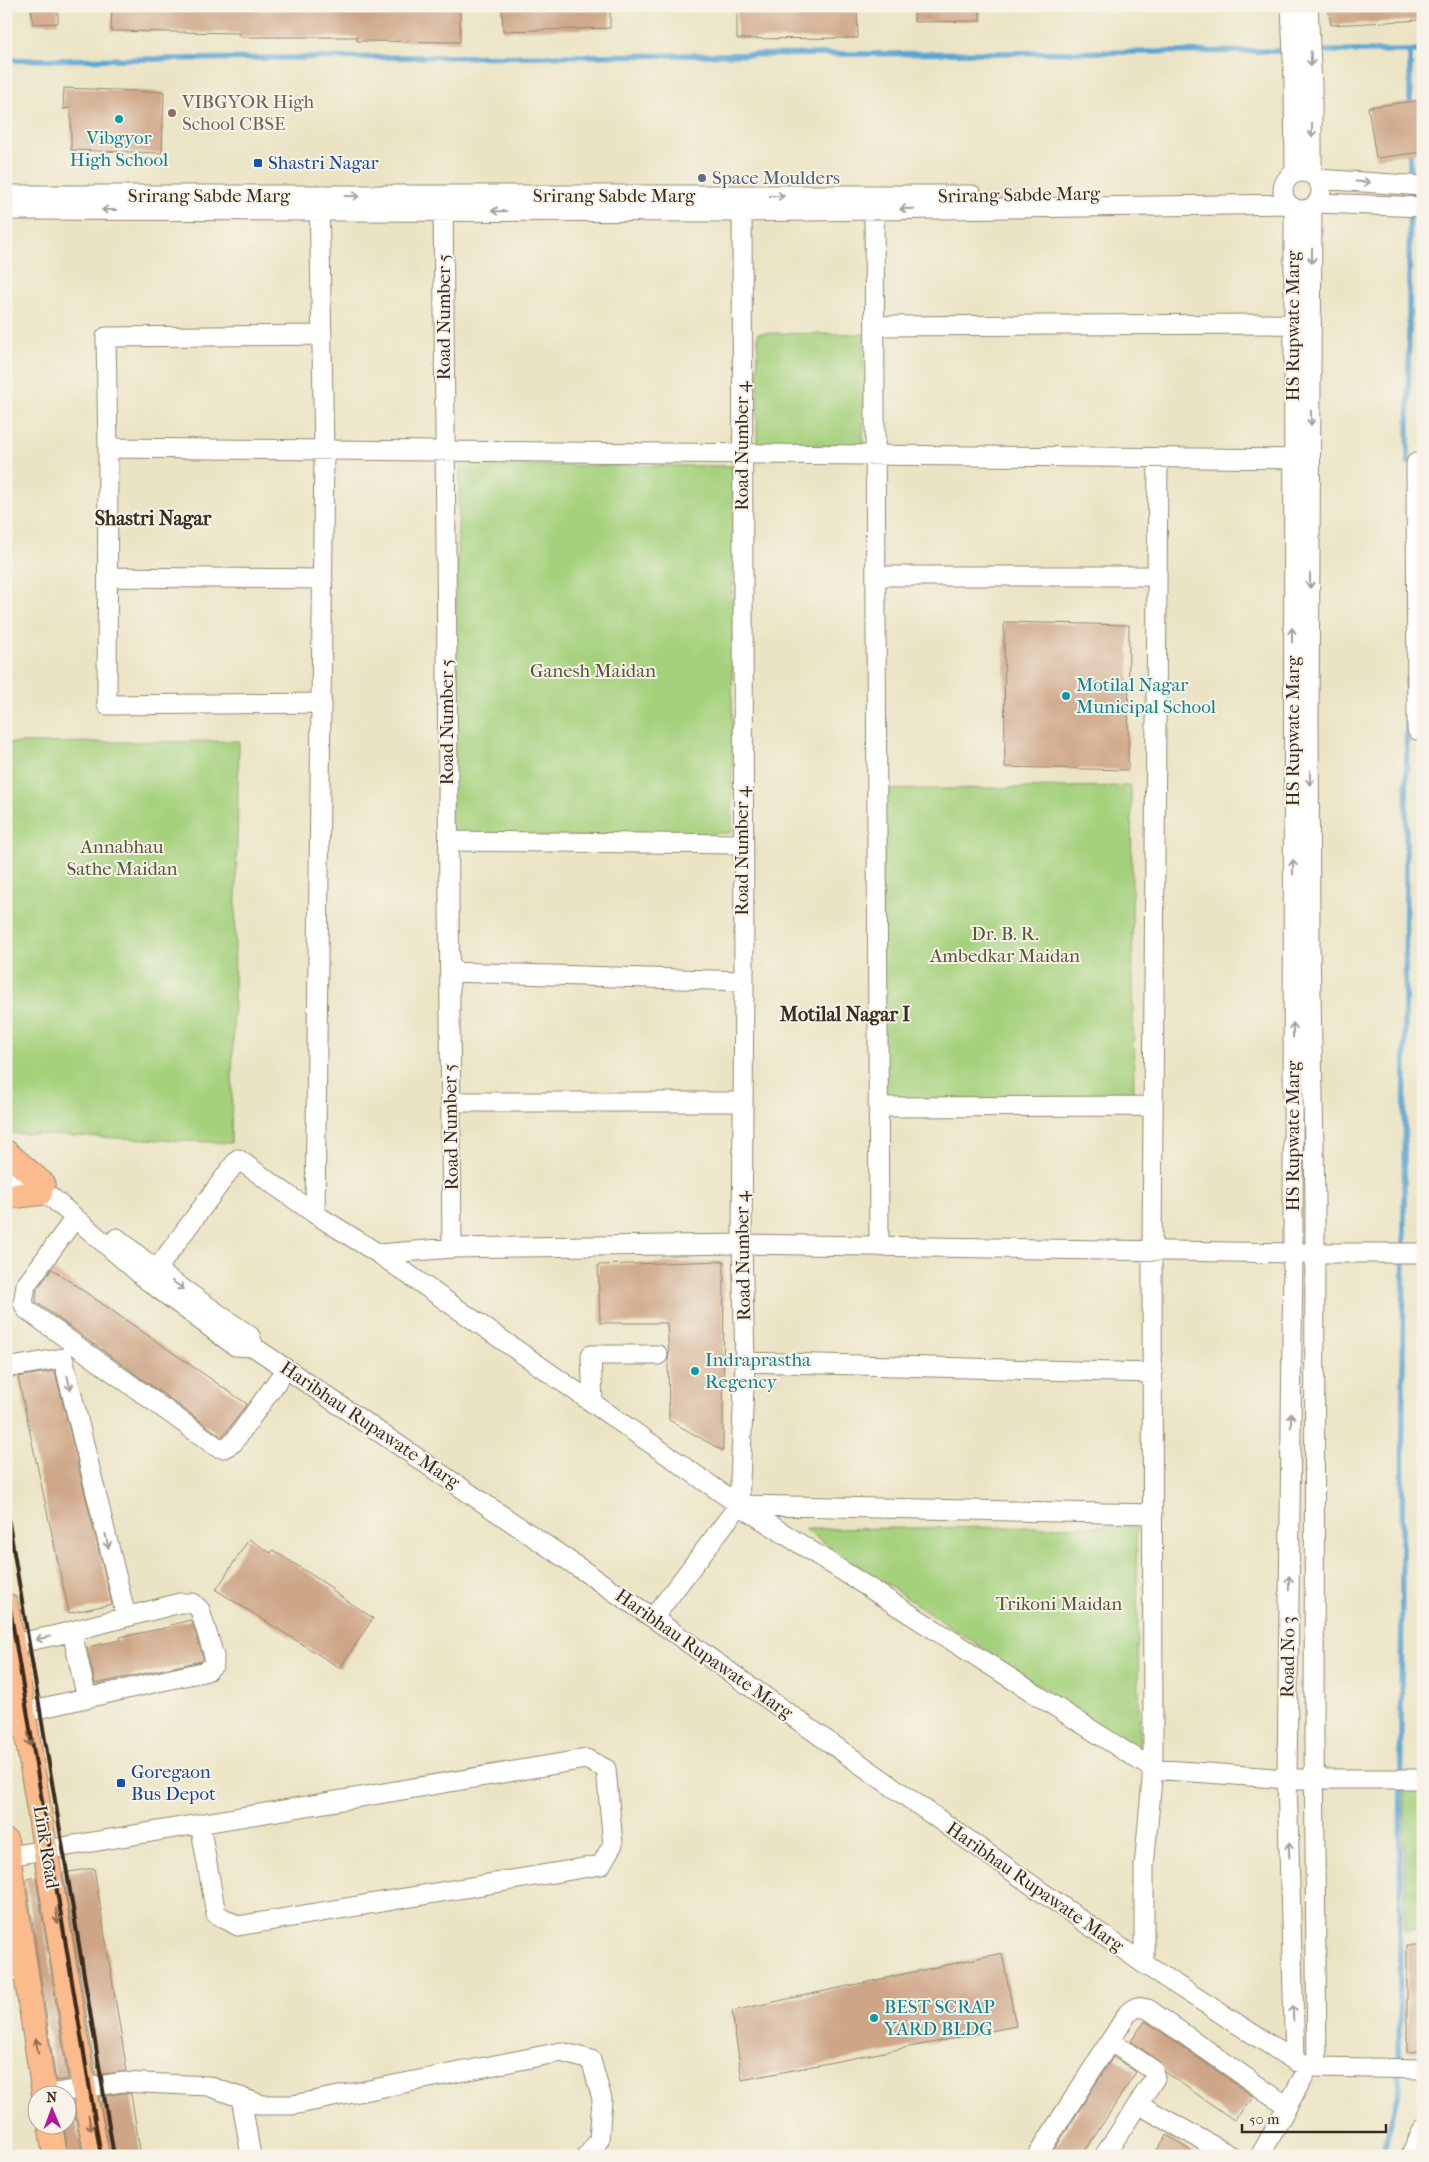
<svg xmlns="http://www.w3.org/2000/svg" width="1429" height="2162" viewBox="0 0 1429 2162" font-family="'IM FELL French Canon',serif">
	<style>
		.green { fill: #a5d17d; stroke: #707e4e }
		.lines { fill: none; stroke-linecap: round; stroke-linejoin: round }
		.stream { stroke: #5ba4d2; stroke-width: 5.5 }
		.building { fill: #cea586 }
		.minor-casing { stroke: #938771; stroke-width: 21 }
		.major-casing { stroke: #938771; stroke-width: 26 }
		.minor { stroke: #fff; stroke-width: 19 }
		.major { stroke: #fbbb8c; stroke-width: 24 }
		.rail { stroke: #3b2a1e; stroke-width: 4 }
		.oneway { stroke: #a79f9a }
		.oneway2 { stroke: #916b50 }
		.education-dot { fill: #8d6e63; stroke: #f7f3e8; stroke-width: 2 }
		.culture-dot { fill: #0f9aa8; stroke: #f7f3e8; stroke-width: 2 }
		.transit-dot { fill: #1a4fb4; stroke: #f7f3e8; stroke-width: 2 }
		.service-dot { fill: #5c6f8a; stroke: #f7f3e8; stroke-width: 2 }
		.labels { text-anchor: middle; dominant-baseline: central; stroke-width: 4; stroke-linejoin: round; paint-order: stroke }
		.education-label { font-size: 19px; fill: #785e54; stroke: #f7f3e8; text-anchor: start }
		.culture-label { font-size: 19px; fill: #0d838f; stroke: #f7f3e8; text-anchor: start }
		.transit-label { font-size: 19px; fill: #164399; stroke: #f7f3e8; text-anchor: start }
		.service-label { font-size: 19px; fill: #4e5e75; stroke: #f7f3e8; text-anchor: start }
		.street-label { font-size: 19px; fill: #3b2a1e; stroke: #f7f3e8 }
		.park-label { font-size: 19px; fill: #565436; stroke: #f7f3e8 }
		.neighbourhood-label { font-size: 20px; font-weight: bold; fill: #3b2a1e; stroke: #f7f3e8 }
	</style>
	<rect width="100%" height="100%" fill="#f7f3e8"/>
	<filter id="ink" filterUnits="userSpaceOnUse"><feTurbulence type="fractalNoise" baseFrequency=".02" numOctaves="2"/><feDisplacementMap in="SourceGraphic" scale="10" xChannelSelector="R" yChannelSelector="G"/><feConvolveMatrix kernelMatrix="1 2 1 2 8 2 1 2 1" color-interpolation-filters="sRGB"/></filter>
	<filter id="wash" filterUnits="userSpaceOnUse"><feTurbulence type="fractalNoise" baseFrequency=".0096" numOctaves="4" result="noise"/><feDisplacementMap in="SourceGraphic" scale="20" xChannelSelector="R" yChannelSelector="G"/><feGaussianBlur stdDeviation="1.12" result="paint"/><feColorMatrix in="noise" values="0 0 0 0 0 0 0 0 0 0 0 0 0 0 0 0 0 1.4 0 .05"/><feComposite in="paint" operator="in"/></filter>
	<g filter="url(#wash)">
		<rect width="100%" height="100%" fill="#ebe4c4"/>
		<path class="green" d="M758,333l106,1 -1,112 -106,-1z
			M460,465l273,1 -1,367 -283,7z
			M239,741l-8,402 -225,-10v-390z
			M1131,786l3,313 -256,2 -1,-311z
			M1136,1526l4,235 -23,-23 -313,-209z
			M1404,1788l19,1v142l-18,-1z"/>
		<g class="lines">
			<path class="stream" d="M1312,51h111
				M6,60l1285,-9
				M1410,108v-57
				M1408,463l2,-315
				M1383,2156l16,-68 8,-1408"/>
		</g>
		<g id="blocks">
			<path class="building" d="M31,6h27v17l-25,1z
				M112,6h348v36l-103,-1v-4h-118v-4l-128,-2z
				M502,6h108v22l-107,3z
				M737,6h120l1,32 -121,1z
				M914,6h66v15l-66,1z
				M1328,6h95v14l-92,5z
				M64,88l100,4 -2,61 -91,-3v-42l-8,1z
				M1423,100v52l-47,6 -8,-51z
				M1004,622l125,3 -1,145 -123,-3z
				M724,1261l-1,190 -54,-31 -1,-59 1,-6 -2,-32h-67l-2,-58z
				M52,1269l195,135 -22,30 -4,2 -185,-134 1,-13z
				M55,1371l57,233 -43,9 -51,-236z
				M249,1539l22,14 2,-3 59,38 -1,2 42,28 -33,50 -124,-78z
				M191,1620l12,38 -2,3 -106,23 -8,-37 34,-7 -1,-3 50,-10v-2z
				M94,1868l33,203 -31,4 -33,-202z
				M36,1877l32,202 -12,2 -30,-202z
				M1407,1945h16v106l-16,1z
				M1002,1953l14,73 -274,54 -10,-69z
				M1145,2021l109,76 -20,23 -69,-48 -6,-11 -28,-20z
				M1113,2057l23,15 -54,84h-32z
				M123,2093l8,1 10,62h-31l-11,-59z
				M68,2102h4l11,54h-15l-4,-32h4z
				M1167,2135l31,21h-45z"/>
		</g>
	</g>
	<g filter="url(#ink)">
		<use href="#blocks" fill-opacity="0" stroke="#938771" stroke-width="1"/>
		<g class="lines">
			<defs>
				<path id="minor" d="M1291,6l3,78 1,89
					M1308,6l4,79v90
					M1283 191a19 19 0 1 1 38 0a19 19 0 1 1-38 0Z
					M1317,179l106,7
					M6,195h966
					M874,197l5,1050
					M443,199l9,1049
					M1317,203l106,4
					M1312,207l-3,515 1,222 5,255 -1,540 3,328
					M1294,208l-1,1045 -6,526 8,282
					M6,210l736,2 546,-8
					M875,326l417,-2
					M322,335l-216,2 2,111 -1,257 215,-2
					M108,448l1197,11
					M1423,463h-7l1,267h6
					M876,576h281
					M108,577l215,2
					M448,841l294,3
					M450,972l294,9
					M451,1102h291
					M878,1107l275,-1
					M6,1179l37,5
					M27,1191l13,2 11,4 97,84 87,65 19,1 399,271 491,346 151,97 22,6 106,2
					M315,1214l9,-764 -5,-252
					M75,1218l-49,67 -3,18 4,7 190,137 7,1 9,-5 53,-74
					M117,1238l39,32 94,66 4,11
					M379,1254l73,-6 290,-4 551,9h130
					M148,1281l90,-122 77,55 64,40 360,251 414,264 134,10h136
					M745,1362l408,11
					M6,1368l57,-10 63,258
					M593,1403l-2,-48h67
					M739,1505l6,-143 -3,-118 2,-263 -2,-785
					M740,1505l413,9
					M653,1618l86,-113
					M72,1632l15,67
					M13,1644l44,-9 123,-32h13l7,7 14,46v8l-7,7 -183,41
					M9,1856l577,-97 20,10 7,75 -12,21 -363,61 -22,-12 -16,-90
					M1144,1964v-97l9,-98 -1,-518 6,-793
					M6,1971l18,-1
					M1110,2041l43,29 2,8 -17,26
					M49,2094l73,-12 86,4 54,19h31l268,-53 30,8 11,39 -3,41 -12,16
					M241,2097l10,59
					M1037,2156l91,-143 9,-6 11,2 139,97
					M1104,2156l34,-52 93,52
					M1260,2156l50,-91
					M1410,2156l13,-27"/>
				<path id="major" d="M6,1152l37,32
					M6,1197l34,-4
					M6,1605l78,485 13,66
					M6,1841l38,253
					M50,2124l5,32"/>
			</defs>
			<use href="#minor" class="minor-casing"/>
			<use href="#major" class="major-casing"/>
			<use href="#minor" class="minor"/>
			<use href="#major" class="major"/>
			<path class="rail" d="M6,1505l108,651
				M6,1584l95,572"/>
		</g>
		<defs><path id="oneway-shaft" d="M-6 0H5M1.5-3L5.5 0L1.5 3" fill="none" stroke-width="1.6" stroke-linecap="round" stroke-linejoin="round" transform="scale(1.25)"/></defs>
		<g class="oneway">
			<use href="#oneway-shaft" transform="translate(1311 59) rotate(88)"/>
			<use href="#oneway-shaft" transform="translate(1312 130) rotate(90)"/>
			<use href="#oneway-shaft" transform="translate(1363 182) rotate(4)"/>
			<use href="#oneway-shaft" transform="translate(352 196)"/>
			<use href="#oneway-shaft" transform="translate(777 196)"/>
			<use href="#oneway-shaft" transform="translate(907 209) rotate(179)"/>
			<use href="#oneway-shaft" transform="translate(109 210) rotate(180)"/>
			<use href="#oneway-shaft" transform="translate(499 211) rotate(-179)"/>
			<use href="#oneway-shaft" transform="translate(1312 256) rotate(90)"/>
			<use href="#oneway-shaft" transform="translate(1311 418) rotate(90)"/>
			<use href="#oneway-shaft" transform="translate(1310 581) rotate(90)"/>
			<use href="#oneway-shaft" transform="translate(1292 635) rotate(-90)"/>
			<use href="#oneway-shaft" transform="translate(1310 778) rotate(90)"/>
			<use href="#oneway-shaft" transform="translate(1293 867) rotate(-90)"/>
			<use href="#oneway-shaft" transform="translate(1293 1030) rotate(-90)"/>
			<use href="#oneway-shaft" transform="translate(178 1285) rotate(35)"/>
			<use href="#oneway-shaft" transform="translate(69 1383) rotate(77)"/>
			<use href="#oneway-shaft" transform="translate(1291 1420) rotate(-89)"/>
			<use href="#oneway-shaft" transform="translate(107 1541) rotate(77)"/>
			<use href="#oneway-shaft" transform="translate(1289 1583) rotate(-89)"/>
			<use href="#oneway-shaft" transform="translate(43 1638) rotate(169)"/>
			<use href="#oneway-shaft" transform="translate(1289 1850) rotate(-92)"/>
			<use href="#oneway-shaft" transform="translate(1293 2013) rotate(-92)"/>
		</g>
		<g class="oneway2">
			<use href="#oneway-shaft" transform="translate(29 1739) rotate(81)"/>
			<use href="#oneway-shaft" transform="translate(57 1916) rotate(81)"/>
			<use href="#oneway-shaft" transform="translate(37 2046) rotate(-99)"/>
			<use href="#oneway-shaft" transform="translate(90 2123) rotate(79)"/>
		</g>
	</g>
	<circle class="education-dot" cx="172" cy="113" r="5"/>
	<g class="culture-dot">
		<circle cx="119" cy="119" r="5"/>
		<circle cx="1066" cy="696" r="5"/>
		<circle cx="695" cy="1371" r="5"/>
		<circle cx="874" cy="2018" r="5"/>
	</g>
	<g class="transit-dot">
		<rect x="253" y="158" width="10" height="10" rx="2.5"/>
		<rect x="116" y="1778" width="10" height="10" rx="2.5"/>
	</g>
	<circle class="service-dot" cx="702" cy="178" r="5"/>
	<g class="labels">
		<g class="education-label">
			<text x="182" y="102">VIBGYOR High<tspan x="182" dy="22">School CBSE</tspan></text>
		</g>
		<g class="culture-label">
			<text x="119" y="138" text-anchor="middle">Vibgyor<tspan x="119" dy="22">High School</tspan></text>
			<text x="1076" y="685">Motilal Nagar<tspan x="1076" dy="22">Municipal School</tspan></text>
			<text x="705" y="1360">Indraprastha<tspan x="705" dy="22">Regency</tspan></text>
			<text x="884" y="2007">BEST SCRAP<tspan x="884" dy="22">YARD BLDG</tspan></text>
		</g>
		<g class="transit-label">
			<text x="268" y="163">Shastri Nagar</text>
			<text x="131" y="1772">Goregaon<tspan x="131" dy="22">Bus Depot</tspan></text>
		</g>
		<g class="service-label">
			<text x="712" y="178">Space Moulders</text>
		</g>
		<g class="street-label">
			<text transform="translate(1019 195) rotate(-1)">Srirang Sabde Marg</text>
			<text x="209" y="196">Srirang Sabde Marg</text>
			<text x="614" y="196">Srirang Sabde Marg</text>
			<text transform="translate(444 317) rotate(-90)">Road Number 5</text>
			<text transform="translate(1293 326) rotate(-90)">HS Rupwate Marg</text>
			<text transform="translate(742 446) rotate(-90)">Road Number 4</text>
			<text transform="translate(447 722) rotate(-90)">Road Number 5</text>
			<text transform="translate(1293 731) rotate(-90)">HS Rupwate Marg</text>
			<text transform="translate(742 851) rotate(-90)">Road Number 4</text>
			<text transform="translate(451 1127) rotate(-91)">Road Number 5</text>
			<text transform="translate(1293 1136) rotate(-90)">HS Rupwate Marg</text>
			<text transform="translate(743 1256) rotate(-91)">Road Number 4</text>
			<text transform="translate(370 1425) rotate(34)">Haribhau Rupawate Marg</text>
			<text transform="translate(704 1654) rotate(35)">Haribhau Rupawate Marg</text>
			<text transform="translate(1288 1657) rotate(-89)">Road No 3</text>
			<text transform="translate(46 1847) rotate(81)">Link Road</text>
			<text transform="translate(1035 1887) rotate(35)">Haribhau Rupawate Marg</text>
		</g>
		<g class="park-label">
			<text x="593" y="671">Ganesh Maidan</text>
			<text x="122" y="847">Annabhau<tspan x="122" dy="22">Sathe Maidan</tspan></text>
			<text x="1005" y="934">Dr. B. R.<tspan x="1005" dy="22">Ambedkar Maidan</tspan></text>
			<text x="1059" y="1604">Trikoni Maidan</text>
		</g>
		<g class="neighbourhood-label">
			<text x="153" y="518">Shastri Nagar</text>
			<text x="845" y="1014">Motilal Nagar I</text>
		</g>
	</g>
	<rect width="1429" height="2162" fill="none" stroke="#f7f3e8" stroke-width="25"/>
	<g transform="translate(52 2110) rotate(359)"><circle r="24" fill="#f7f3e8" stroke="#aca397"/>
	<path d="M0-4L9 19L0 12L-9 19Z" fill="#b5179e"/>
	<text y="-8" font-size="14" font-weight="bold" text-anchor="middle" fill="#3b2a1e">N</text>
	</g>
	<path d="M1242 2124v8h144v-8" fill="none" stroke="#3b2a1e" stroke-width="2.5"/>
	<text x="1249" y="2124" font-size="15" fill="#3b2a1e" stroke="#f7f3e8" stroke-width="4" paint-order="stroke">50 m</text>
</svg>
